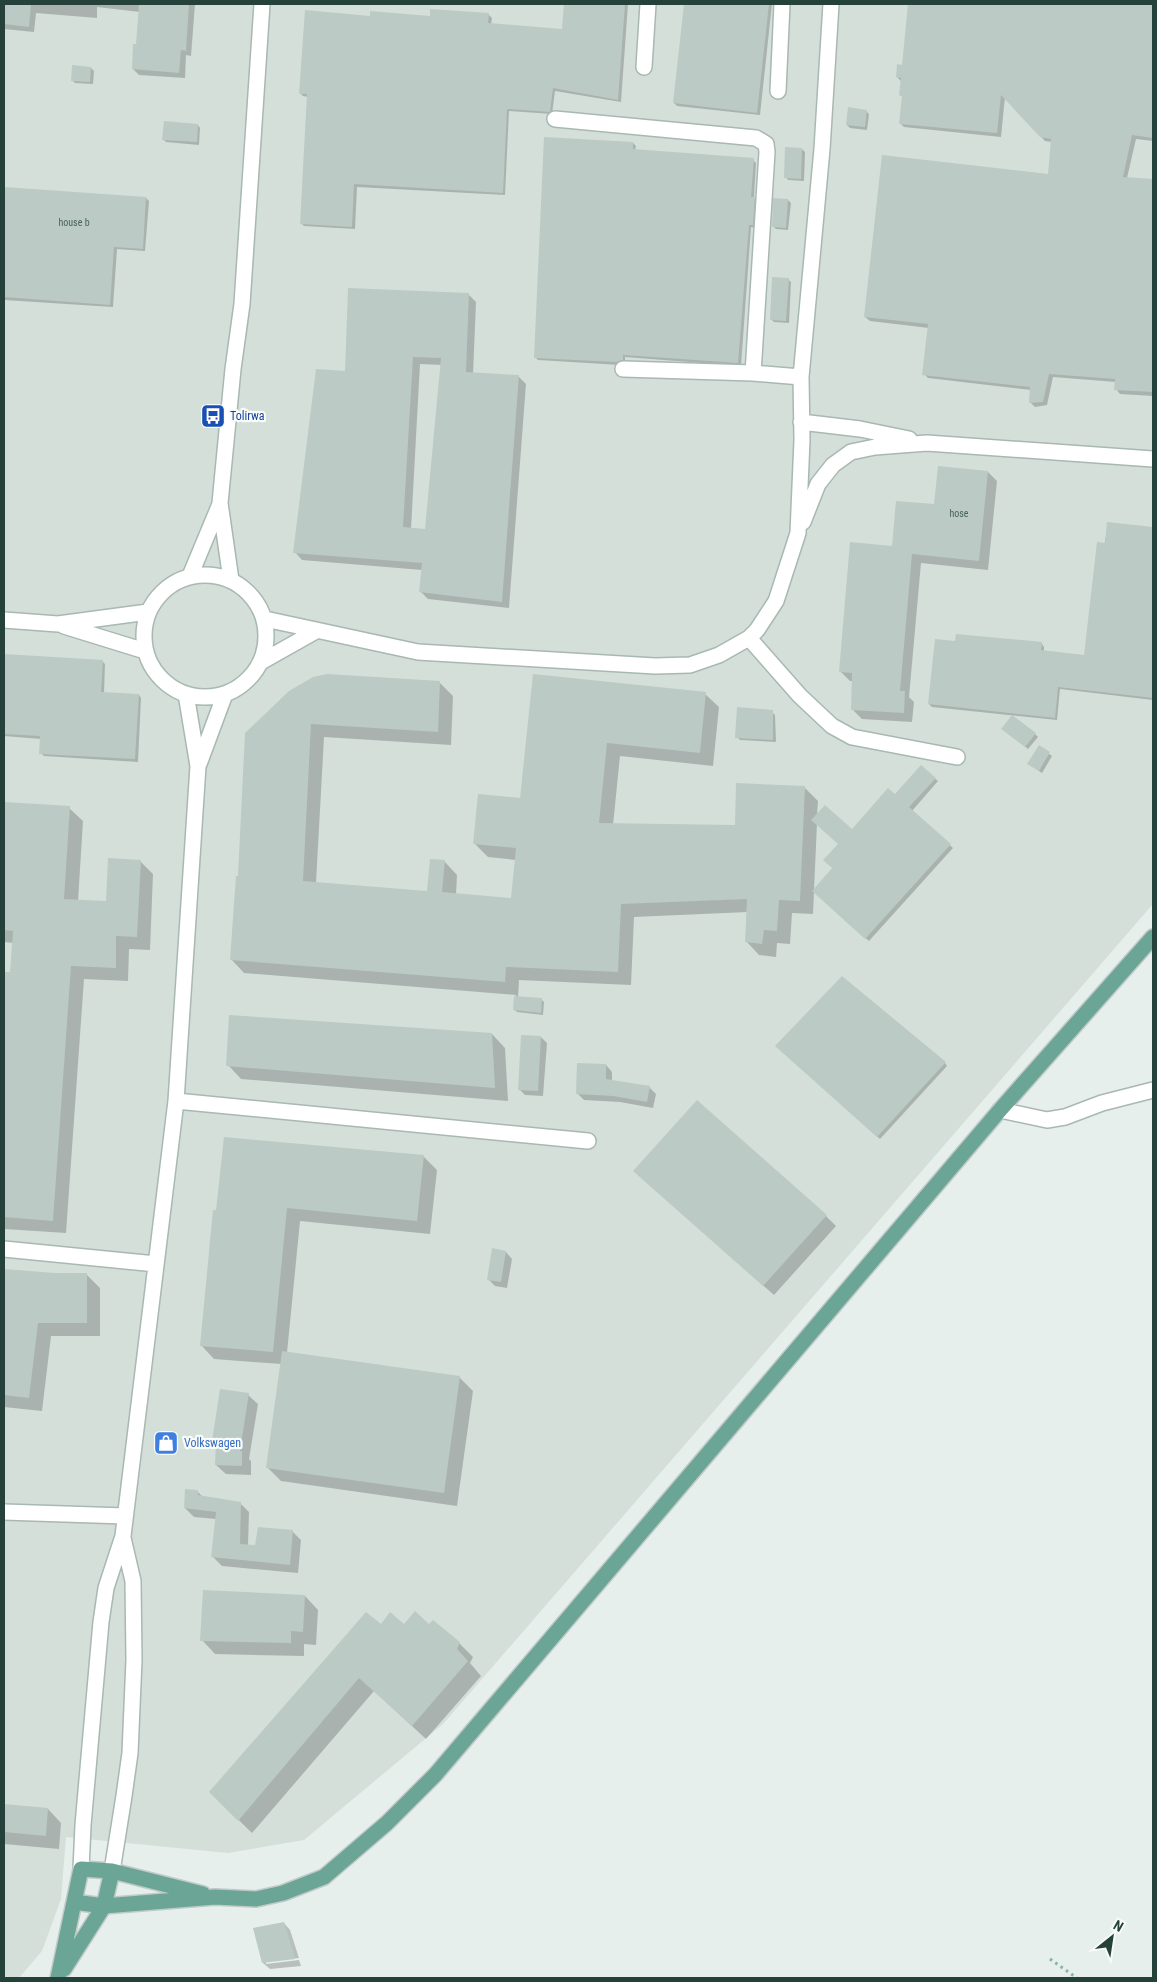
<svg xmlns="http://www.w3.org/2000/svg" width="1157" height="1982" viewBox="0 0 1157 1982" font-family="'Roboto Condensed',sans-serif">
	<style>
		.built { fill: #d4dfda }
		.shadow { fill: #0003; fill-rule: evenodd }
		.building { fill: #bbcac4; fill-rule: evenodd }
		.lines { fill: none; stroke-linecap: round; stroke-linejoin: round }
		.minor-casing { stroke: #a8b8b2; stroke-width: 18 }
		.major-casing { stroke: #c2cac8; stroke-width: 18 }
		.path { stroke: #86b3a5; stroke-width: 3; stroke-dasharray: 2.5 4; stroke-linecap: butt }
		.minor { stroke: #fff; stroke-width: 15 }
		.major { stroke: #6aa596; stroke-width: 15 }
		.labels { text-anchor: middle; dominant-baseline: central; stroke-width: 4.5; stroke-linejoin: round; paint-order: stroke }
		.number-label { font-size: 10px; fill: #4a645c }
		.transit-label { font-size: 12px; fill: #164399; stroke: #f7fbf9; text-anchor: start }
		.shop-label { font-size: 12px; fill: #366cbe; stroke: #f7fbf9; text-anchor: start }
	</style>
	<rect width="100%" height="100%" fill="#e6efeb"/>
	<path class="built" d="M4,4h1149v900l-710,820 -139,116 -76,13 -162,-16 -5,62 -19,52 -23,27h-15z"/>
	<path class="shadow" d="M4,4h191l-4,52 -5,-1 -1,23 -46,-3 -6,-6 4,-24 3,-33 -43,-5v11l-61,-5 -2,19 -30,-3z
		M566,4h62l-7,98 -66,-11 -3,23 -43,-3 -4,84 -148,-8 -2,42 -51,-3 -3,-3 7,-126 -5,-1 -3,-3 71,-76h60l58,-2 3,3 -1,7 73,5z
		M685,4h87l-12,111 -83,-9 -3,-3z
		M909,4h244v137l-17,-2 -9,39 26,2v216l-33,-2 -4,-5v-7l-63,-5 -6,28 -12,2 -5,-5 1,-12 -103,-12 -4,-4 5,-46 -59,-7 -5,-4 184,-142 3,-33 -7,-1 -40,-44 -4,40 -97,-10 -4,-4 3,-26 -3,-2 2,-13 -5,-5 6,-11z
		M91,68l3,3 -1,13 -18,-1 -3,-3z
		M866,111l3,3 -2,16 -17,-2 -3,-3z
		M198,125l2,3 -1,17 -33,-3 -3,-3z
		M633,143l3,3 -1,4 118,10 3,3 -2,34 3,4 -2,27 -4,-1 -10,139 -116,-9v6l-5,2 -82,-5 -3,-3z
		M802,149l3,3 -1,29 -16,-1 -2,-3z
		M4,189l142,9 3,3 -4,50 -28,-2 -4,58 -109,-7z
		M788,200l3,3 -3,27 -12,-1 -3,-3z
		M788,279l3,3 -2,41 -15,-1 -3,-3z
		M468,294l8,8 -3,72 46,3 7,7 -17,224 -81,-9 -8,-8 2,-21 -120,-10 -7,-8 51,-180zM420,364l22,1 -16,165 -15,-1z
		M988,472l9,9 -9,89 -67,-7 -12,134 5,5 -2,20 -50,-3 -9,-9v-29h-3l-9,-9 52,-125 43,-41z
		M1108,524l45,5v171l-93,-11 -3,31 -125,-13 -3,-3 27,-62 86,2 2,3v5l41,4z
		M4,656l98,5 3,3 -1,29 35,2 2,3 -3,64 -94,-6 -3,-3v-14l-37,-3z
		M534,675l171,19 14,13 -6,59 -93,-10 -7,69 123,1 68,-39 14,14 -1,14 35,16 43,-35 26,-29 17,14 -26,30 41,37 -84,93 -55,-49 -1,22 -21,-1 -2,31 -13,-1 -1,14 -17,-2 -13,-14 2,-29 -114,5 -3,68 -112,-5 -1,18 23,1 3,3 -1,13 -26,-3 -3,-3 2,-14 -272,-22 -13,-14 8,-82 8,-144 193,-50 13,13 -2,49 -127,-8 -8,146 112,10 16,-32 13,14 -1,20 56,4 4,-39 -28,-3 -13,-13 47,-45zM817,823l23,21 -6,24 -20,23z
		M772,712l3,3 1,27 -36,-2 -3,-3z
		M1006,731l29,3 3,3 -10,12z
		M1039,747l13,9 -10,17 -13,-9z
		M4,803l65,5 14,13 -5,80 29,1 33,-41 13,13 -3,76 -21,-1 -1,32 -44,-2 -18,254 -62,-4v-256h7l3,-30 -10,-1z
		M492,1034l13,14 3,53 -267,-22 -13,-14z
		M541,1037l6,6 -4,53 -18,-1 -6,-6z
		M776,1046l169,17 2,3 -67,73z
		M606,1065l6,7v9l37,6 7,7 -3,14 -33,-6 -36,-2 -6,-6z
		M225,1138l199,19 13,13 -7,64 -130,-13 -13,132 172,24 14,14 -16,115 -176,-25 -14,-14 14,-103 -67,-5 -13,-14z
		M645,1181l181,35 10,10 -62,69z
		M506,1252l6,7 -5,29 -12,-2 -7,-7z
		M4,1270l51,4h31l14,14v48h-49l-9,75 -38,-4z
		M248,1395l10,9 -9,55 2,2v14l-25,-1 -10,-9 1,-21 -4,-4z
		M197,1491l6,6 37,6 9,9 -1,34h8l36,-15 9,9 -3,33 -76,-7 -9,-9 3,-38 -22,-2 -9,-9z
		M305,1596l13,14 -2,35 -12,-1v12l-89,-2 -13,-14z
		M381,1626h48l30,17 14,14 -3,6 11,13 -55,63 -52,-48 -122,142 -42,-41z
		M4,1805l44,4 13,14 -2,26 -55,-5z
		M284,1923l6,7 9,28 -33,3v3l33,-4 2,6 -31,3 -7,-6z"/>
	<path class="building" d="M4,4h27l-2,23 -25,-3z
		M139,4h50l-3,47 -5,-1 -2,23 -47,-4 1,-25h3z
		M564,4h61l-7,96 -65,-12 -3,24 -43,-3 -4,84 -149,-9 -2,43 -52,-3 7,-130h-8l6,-84 65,6v-5l60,5v-7l59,4 -1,10 74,6z
		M684,4h85l-12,109 -84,-10z
		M908,4h245v134l-21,-3 -9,42 30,2v213l-39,-2 1,-11 -66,-5 -6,28 -14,1 1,-16 -108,-12 6,-51 -64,-7 18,-162 166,19 3,-35 -11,-2 -39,-42 -4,38 -98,-9 3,-28 -3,-1 2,-17 -5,-1 1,-13 5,1z
		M72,65l19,2 -1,15 -19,-1z
		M848,107l19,3 -2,17 -19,-2z
		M164,121l34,3 -1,18 -35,-2z
		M544,137l89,5v7l121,9 -3,39h4l-2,28h-4l-11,138 -115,-8v5l-6,2 -83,-4z
		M785,147l17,1 -1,31 -17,-1z
		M4,187l142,10 -3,52 -29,-2 -4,58 -106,-8z
		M773,198l15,1 -2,29 -14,-1z
		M772,277l17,1 -3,43 -16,-1z
		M348,288l121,5 -3,79 53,3 -17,227 -83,-10 3,-29 -129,-10 23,-184 29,2zM413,357l28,1 -16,171 -22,-2z
		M938,466l50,5 -9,90 -67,-7 -12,137h5l-1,22 -53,-3 1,-37 -13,-1 11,-130 42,4 4,-45 38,3z
		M1107,522l46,5v171l-95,-11 -3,31 -127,-14 7,-65 20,2 1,-7 66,6 20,2 -1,8 43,5 13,-113 8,1z
		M4,654l99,6 -2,32 38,2 -4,65 -96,-5 1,-18 -36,-2z
		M327,674l113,7 -2,51 -127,-8 -8,157 124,10 3,-32 15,1 -3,32 69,6 5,-50 -43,-4 5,-50 42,4 13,-124 173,18 -6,61 -93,-10 -8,80 136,2 1,-42 69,3 -5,115 -21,-1 -2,31 -13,-1 -2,14 -17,-2 2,-43 -126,5 -3,68 -112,-5 -1,15 -275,-22 6,-84h2l7,-143 44,-42 24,-14z
		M737,707l36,3v30l-38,-2z
		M1012,715l24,18 -11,14 -24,-18z
		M1039,745l11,7 -11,19 -12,-7z
		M921,765l15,13 -27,29 42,37 -86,95 -53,-48 20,-23 -9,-8 15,-16 -27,-24 14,-15 27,24 36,-41 7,6z
		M4,802l66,4 -6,93 42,2 2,-43 33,2 -4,77 -21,-1v32l-45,-2 -18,255 -49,-4v-245h6l3,-41 -9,-1z
		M842,976l104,86 -69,75 -102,-91z
		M514,996l28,2 -1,15 -28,-3z
		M229,1015l263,18 3,55 -269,-22z
		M521,1035l20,1 -3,55 -20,-1z
		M577,1063l29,1v15l44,7 -3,16 -34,-6 -37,-2z
		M697,1100l130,115 -64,71 -130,-115z
		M224,1137l200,18 -7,66 -130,-13 -14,144 -73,-6 13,-136h3z
		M492,1248l14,3 -5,31 -14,-2z
		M4,1269l51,4h32v50h-49l-9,75 -25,-3z
		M282,1351l178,25 -16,117 -178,-25z
		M220,1389l29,4 -9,58h2v15l-27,-1 1,-24h-4z
		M185,1489l13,1v5l43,7 -1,42 15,1 3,-18 35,3 -3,35 -79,-8 5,-45 -32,-4z
		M203,1590l102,5 -2,37 -12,-1v12l-91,-2z
		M415,1611l14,13 4,-4 27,22 -3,7 11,12 -56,65 -53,-48 -121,143 -29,-29 157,-180 15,12 9,-12 14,12z
		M4,1804l44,4 -2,28 -42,-4z
		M284,1922l11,37 -33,4 -9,-35z"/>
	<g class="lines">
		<defs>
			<path id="minor" d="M644,67l4,-63
				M778,91l4,-87
				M555,119l201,19 10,6 1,8 -14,221
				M623,369l130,4 48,4
				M801,422l59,7 49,10
				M803,522l15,-38 15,-19 18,-13 24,-5 52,-4 226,16
				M144 636a61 61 0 1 1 122 0a61 61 0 1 1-122 0Z
				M190,576l30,-72
				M231,580l-11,-77 13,-134 9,-65 20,-300
				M265,619l153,33 237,14 35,-1 29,-10 30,-17 8,-8 19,-29 22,-68 4,-93 -1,-63 21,-228 9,-145
				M4,620l54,4 90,-12
				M64,626l81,25
				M749,638l51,58 32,30 20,11 105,20
				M261,662l55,-31
				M199,764l26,-70
				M176,1101l412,40
				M1000,1110l47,10 18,-3 37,-14 51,-13
				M4,1249l152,15
				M4,1512l121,4
				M81,1869l2,-44 18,-203 5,-34 17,-52 53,-435 22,-335 -12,-72
				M112,1871l12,-75 6,-43 4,-93 -1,-79 -10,-43"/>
			<path id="major" d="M74,1902l30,4 111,-9 41,2 27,-6 41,-16 63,-54 48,-48 565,-665 153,-173
				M64,1969l40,-63 8,-35
				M58,1978l23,-109 31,2 91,23"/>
		</defs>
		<use href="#minor" class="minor-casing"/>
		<use href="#major" class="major-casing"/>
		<path class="path" d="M1050,1959l27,19"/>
		<use href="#minor" class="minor"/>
		<use href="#major" class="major"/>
	</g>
	<defs>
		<symbol id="bus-square" viewBox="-11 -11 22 22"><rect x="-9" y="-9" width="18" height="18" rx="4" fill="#1a4fb4" stroke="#f7fbf9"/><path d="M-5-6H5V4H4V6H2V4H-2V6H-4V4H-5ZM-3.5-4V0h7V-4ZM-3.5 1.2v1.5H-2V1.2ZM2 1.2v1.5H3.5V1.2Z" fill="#fff"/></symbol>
		<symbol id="shop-square" viewBox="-11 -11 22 22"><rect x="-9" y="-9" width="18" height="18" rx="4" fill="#3f7fe0" stroke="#f7fbf9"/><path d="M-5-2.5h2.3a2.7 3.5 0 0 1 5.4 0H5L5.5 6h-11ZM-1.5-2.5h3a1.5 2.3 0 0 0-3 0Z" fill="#fff"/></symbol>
	</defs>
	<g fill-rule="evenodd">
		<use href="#bus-square" x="199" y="402" width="28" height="28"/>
		<use href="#shop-square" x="152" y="1429" width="28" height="28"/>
	</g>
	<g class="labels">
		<g class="number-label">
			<text x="74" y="222">house b</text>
			<text x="959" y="513">hose</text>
		</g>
		<g class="transit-label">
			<text x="230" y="416">Tolirwa</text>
		</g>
		<g class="shop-label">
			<text x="184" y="1443">Volkswagen</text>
		</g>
	</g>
	<rect width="1157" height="1982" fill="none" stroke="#24423a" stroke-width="10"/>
	<g transform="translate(1112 1937) rotate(30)" stroke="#f7fbf9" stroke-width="4" paint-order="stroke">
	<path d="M0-4L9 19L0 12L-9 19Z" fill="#24423a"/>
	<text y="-8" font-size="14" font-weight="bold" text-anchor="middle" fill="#24423a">N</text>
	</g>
</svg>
